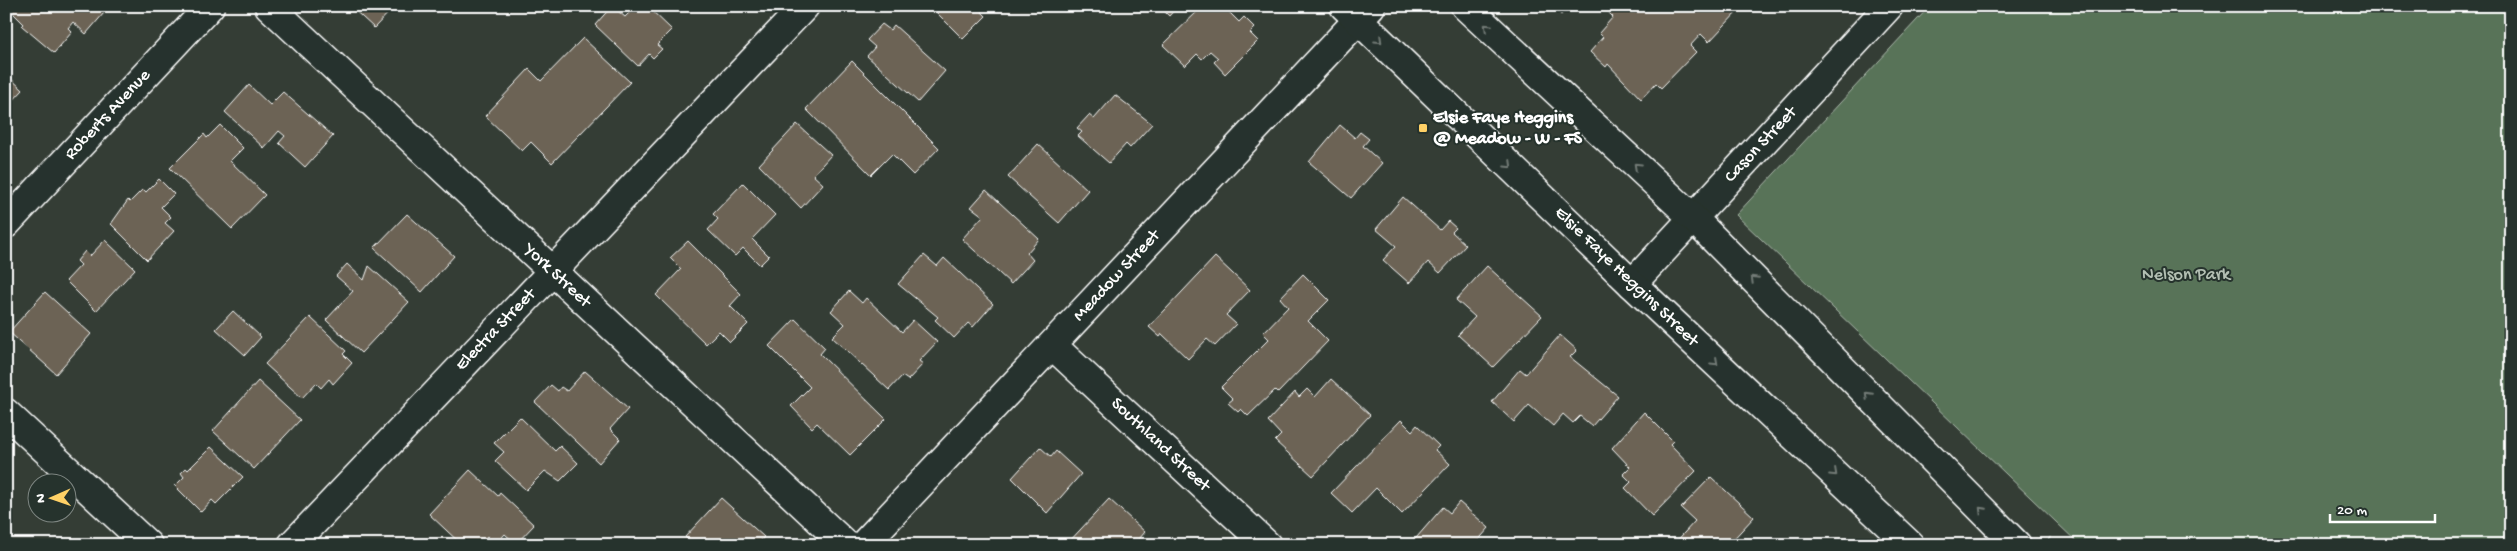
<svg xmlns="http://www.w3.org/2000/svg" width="2517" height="551" viewBox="0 0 2517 551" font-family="'Gochi Hand',sans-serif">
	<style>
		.green { fill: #587359; stroke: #acb9ac }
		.building { fill: #6c6454; stroke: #fff }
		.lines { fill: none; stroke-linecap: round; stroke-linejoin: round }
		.minor-casing { stroke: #fff; stroke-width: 31 }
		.secondary-casing { stroke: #fff; stroke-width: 31 }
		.path { stroke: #fff; stroke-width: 3; stroke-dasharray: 1 4; stroke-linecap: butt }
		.minor { stroke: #26332d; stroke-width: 28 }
		.secondary { stroke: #26332d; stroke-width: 28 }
		.oneway { stroke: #727a76 }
		.poi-dot { fill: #ffd166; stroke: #26332d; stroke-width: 2 }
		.labels { text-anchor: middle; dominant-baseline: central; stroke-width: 4; stroke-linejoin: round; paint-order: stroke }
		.street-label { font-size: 18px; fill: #fff; stroke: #26332d }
		.poi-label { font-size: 18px; font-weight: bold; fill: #fff; stroke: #26332d; text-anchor: start }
		.park-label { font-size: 18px; fill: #b4c0b4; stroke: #26332d }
	</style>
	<rect width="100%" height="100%" fill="#343d35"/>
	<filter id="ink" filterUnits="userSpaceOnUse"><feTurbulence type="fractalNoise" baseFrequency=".02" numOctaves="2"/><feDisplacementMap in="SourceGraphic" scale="10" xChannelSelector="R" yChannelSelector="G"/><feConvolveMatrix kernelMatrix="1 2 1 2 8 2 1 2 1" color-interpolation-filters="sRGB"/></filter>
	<g filter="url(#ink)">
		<path class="green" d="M1930,6h581v539h-431l-344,-330z"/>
		<path class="building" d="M6,6h91l7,7 -18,21 -13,-12 -5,6 4,4 -18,21 -32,-27 2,-2z
			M350,6h45l-21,22z
			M612,6l13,11 11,-11h11l25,24 -15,15 5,4 -9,9 -4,-4 -11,12 -43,-41z
			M930,6h46l10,10 -23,23z
			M1159,6h19l-9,10z
			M1203,6h20l16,16 5,-5 11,11 -5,5 8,8 -33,33 -11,-12 4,-4 -8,-7 -8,8 -5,-5 -12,12 -22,-21z
			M1552,6h17l-8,9z
			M1606,6h127l5,5 -29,31 -8,-8 -11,12 6,6 -35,36 -5,-5 -15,16 -33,-35 -2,3 -16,-15 13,-15 -4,-4 14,-16 -9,-9z
			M882,24l8,6 4,-5 51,46 -27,31 -51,-46 8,-9 -8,-7z
			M583,38l47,44 -78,81 -21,-21 -9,9 -37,-35 44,-47 12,12z
			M852,61l87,87 -26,27 -21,-21 -21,21 -65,-66z
			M6,74l17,16 -17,18z
			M249,85l21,20 13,-13 50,44 -28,31 -26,-24 6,-7 -6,-5 -15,17 -39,-36z
			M1115,95l37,29 -22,24 -4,-4 -17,19 -31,-27 4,-4 -5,-4 12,-13 5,4z
			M797,124l34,31 -18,20 10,9 -22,24 -42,-43z
			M220,125l23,23 -13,13 35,34 -33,34 -62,-61 34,-34 3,4z
			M1340,125l15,13 5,-6 9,7 -6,7 19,17 -31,35 -42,-36z
			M1038,144l50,46 -29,33 -51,-46z
			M159,179l15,15 -13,13 10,10 -6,6 9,8 -27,29 -36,-36 17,-24 2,2 13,-13 3,3z
			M743,183l32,32 -23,24 17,17 -9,9 -17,-17 -8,8 -27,-26 10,-11 -5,-5z
			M986,190l53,49 -12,14 6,7 -22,24 -49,-45 21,-23 -12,-9z
			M1403,197l37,33 8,-9 8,7 -4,4 14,13 -26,28 -12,-11 -19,21 -26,-23 13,-14 -20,-17z
			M407,214l47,42 -32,36 -48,-44z
			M105,240l30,29 -39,42 -30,-30 15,-16 -4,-4 8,-10 5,5z
			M688,241l53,53 -11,12 18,18 -18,18 -11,-11 -13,13 -50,-49 25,-26 -11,-11z
			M924,255l13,11 7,-8 49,46 -20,23 -5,-4 -14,15 -19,-18 3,-3 -40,-33z
			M1215,257l35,33 -24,25 10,9 -21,22 -8,-7 -19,20 -26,-25 -2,3 -11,-10z
			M347,264l17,16 5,-14 40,36 -48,51 -35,-33 27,-29 -17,-15z
			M1487,266l55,50 -49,51 -35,-32 17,-18 -19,-17z
			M1303,274l26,26 -21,21 20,20 -50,52 -3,-3 -27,26 -7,-7 -3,3 -10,-9 5,-4 -12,-12 48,-48 -6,-6 25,-26 -8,-9z
			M849,291l13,12 4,-5 36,34 11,-12 24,22 -18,19 4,3 -15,16 -6,-4 -13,14 -57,-53 13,-13 -14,-13z
			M45,292l46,42 -35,40 -47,-42z
			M233,311l28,26 -16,18 -29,-26z
			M310,317l36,34 -3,3 9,9 -19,21 -4,-5 -8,9 -5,-5 -14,15 -37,-34z
			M795,319l30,29 -5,6 66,65 -36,36 -33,-32 -5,5 -21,-22 19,-19 -41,-41z
			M1560,335l17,15 -7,7 48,39 -26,30 -12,-10 -7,7 -10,-9 -10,12 -24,-21 -15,17 -22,-20 28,-33 6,5z
			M585,371l43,38 -18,20 10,10 -21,24 -64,-61 16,-17 7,6 3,-4 6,4z
			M1331,379l39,36 -57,61 -38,-35 6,-6 -13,-14 27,-29 4,5 8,-8 8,8z
			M258,381l42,39 -46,49 -41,-38z
			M1644,412l29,29 -3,3 26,27 -44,45 -27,-28 6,-6 -8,-8 7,-7 -18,-19z
			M520,417l35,34 5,-5 18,17 -18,18 -15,-10 -19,19 -31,-29 9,-9 -10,-9z
			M1401,420l11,11 5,-6 22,21 -4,4 15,14 -48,50 -26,-26 -24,25 -21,-20z
			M211,447l32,30 -27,27 -4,-4 -11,12 -26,-26 9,-9 -3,-4 5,-5 2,2z
			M1040,447l11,10 5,-6 25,23 -34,39 -35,-35z
			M470,470l28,26 2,-3 34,32 -18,19 -11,-10 -10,11 -8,-9 -8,9h-17l-33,-31z
			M1711,477l43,40 -26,28h-55l22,-24 -14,-13z
			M721,498l43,39 -7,8h-63l-9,-8z
			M1109,499l36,33 -11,13h-68z
			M1459,502l30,26 -15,17h-64l33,-38 7,6z
			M656,538l7,7h-13z"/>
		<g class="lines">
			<defs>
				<path id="minor" d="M269,6l577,539
					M6,224l204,-218
					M1632,284l257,-278
					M1052,345l215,200
					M6,413l142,132
					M292,545l513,-539
					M863,545l508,-539"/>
				<path id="secondary" d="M1344,6l288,278 278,261
					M1465,6l228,212 324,327"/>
			</defs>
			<use href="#minor" class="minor-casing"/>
			<use href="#secondary" class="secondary-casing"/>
			<path class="path" d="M2049,538l7,7"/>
			<use href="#minor" class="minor"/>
			<use href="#secondary" class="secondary"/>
		</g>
		<defs><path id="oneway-chevron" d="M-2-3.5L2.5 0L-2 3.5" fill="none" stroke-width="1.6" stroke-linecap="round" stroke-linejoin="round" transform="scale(1.25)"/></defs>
		<g class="oneway">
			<use href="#oneway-chevron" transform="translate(1487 27) rotate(-137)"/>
			<use href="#oneway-chevron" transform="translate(1379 40) rotate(44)"/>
			<use href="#oneway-chevron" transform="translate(1509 165) rotate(44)"/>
			<use href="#oneway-chevron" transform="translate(1637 166) rotate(-137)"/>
			<use href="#oneway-chevron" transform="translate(1754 279) rotate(-135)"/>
			<use href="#oneway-chevron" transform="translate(1715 362) rotate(43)"/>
			<use href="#oneway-chevron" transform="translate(1868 395) rotate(-135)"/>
			<use href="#oneway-chevron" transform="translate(1834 473) rotate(43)"/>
			<use href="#oneway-chevron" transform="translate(1982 510) rotate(-135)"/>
		</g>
	</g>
	<rect class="poi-dot" x="1418" y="123" width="10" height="10" rx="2.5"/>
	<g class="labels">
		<g class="street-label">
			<text transform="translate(108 115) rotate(-47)">Roberts Avenue</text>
			<text transform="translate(1761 145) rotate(-47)">Cason Street</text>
			<text transform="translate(557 276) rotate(43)">York Street</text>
			<text transform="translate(1117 276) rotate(-47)">Meadow Street</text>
			<text transform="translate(1626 277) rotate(44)">Elsie Faye Heggins Street</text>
			<text transform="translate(496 330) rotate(-46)">Electra Street</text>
			<text transform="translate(1160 445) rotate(43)">Southland Street</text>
		</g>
		<g class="poi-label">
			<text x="1433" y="118">Elsie Faye Heggins<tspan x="1433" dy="21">@ Meadow - W - FS</tspan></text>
		</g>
		<g class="park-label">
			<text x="2186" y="275">Nelson Park</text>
		</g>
	</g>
	<rect width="2517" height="551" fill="none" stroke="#26332d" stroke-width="25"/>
	<rect x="12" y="12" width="2492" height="526" fill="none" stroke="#fff" stroke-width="2" filter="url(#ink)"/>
	<g transform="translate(52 498) rotate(268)"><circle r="24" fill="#26332d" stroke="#7d8581"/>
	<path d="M0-4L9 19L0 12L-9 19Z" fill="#ffd166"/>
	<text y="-8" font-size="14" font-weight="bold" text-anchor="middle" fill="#ffffff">N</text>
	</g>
	<path d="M2330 514v8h105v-8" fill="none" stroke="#ffffff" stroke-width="2.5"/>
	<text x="2337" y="514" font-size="15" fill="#ffffff" stroke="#26332d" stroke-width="4" paint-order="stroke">20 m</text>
</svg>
